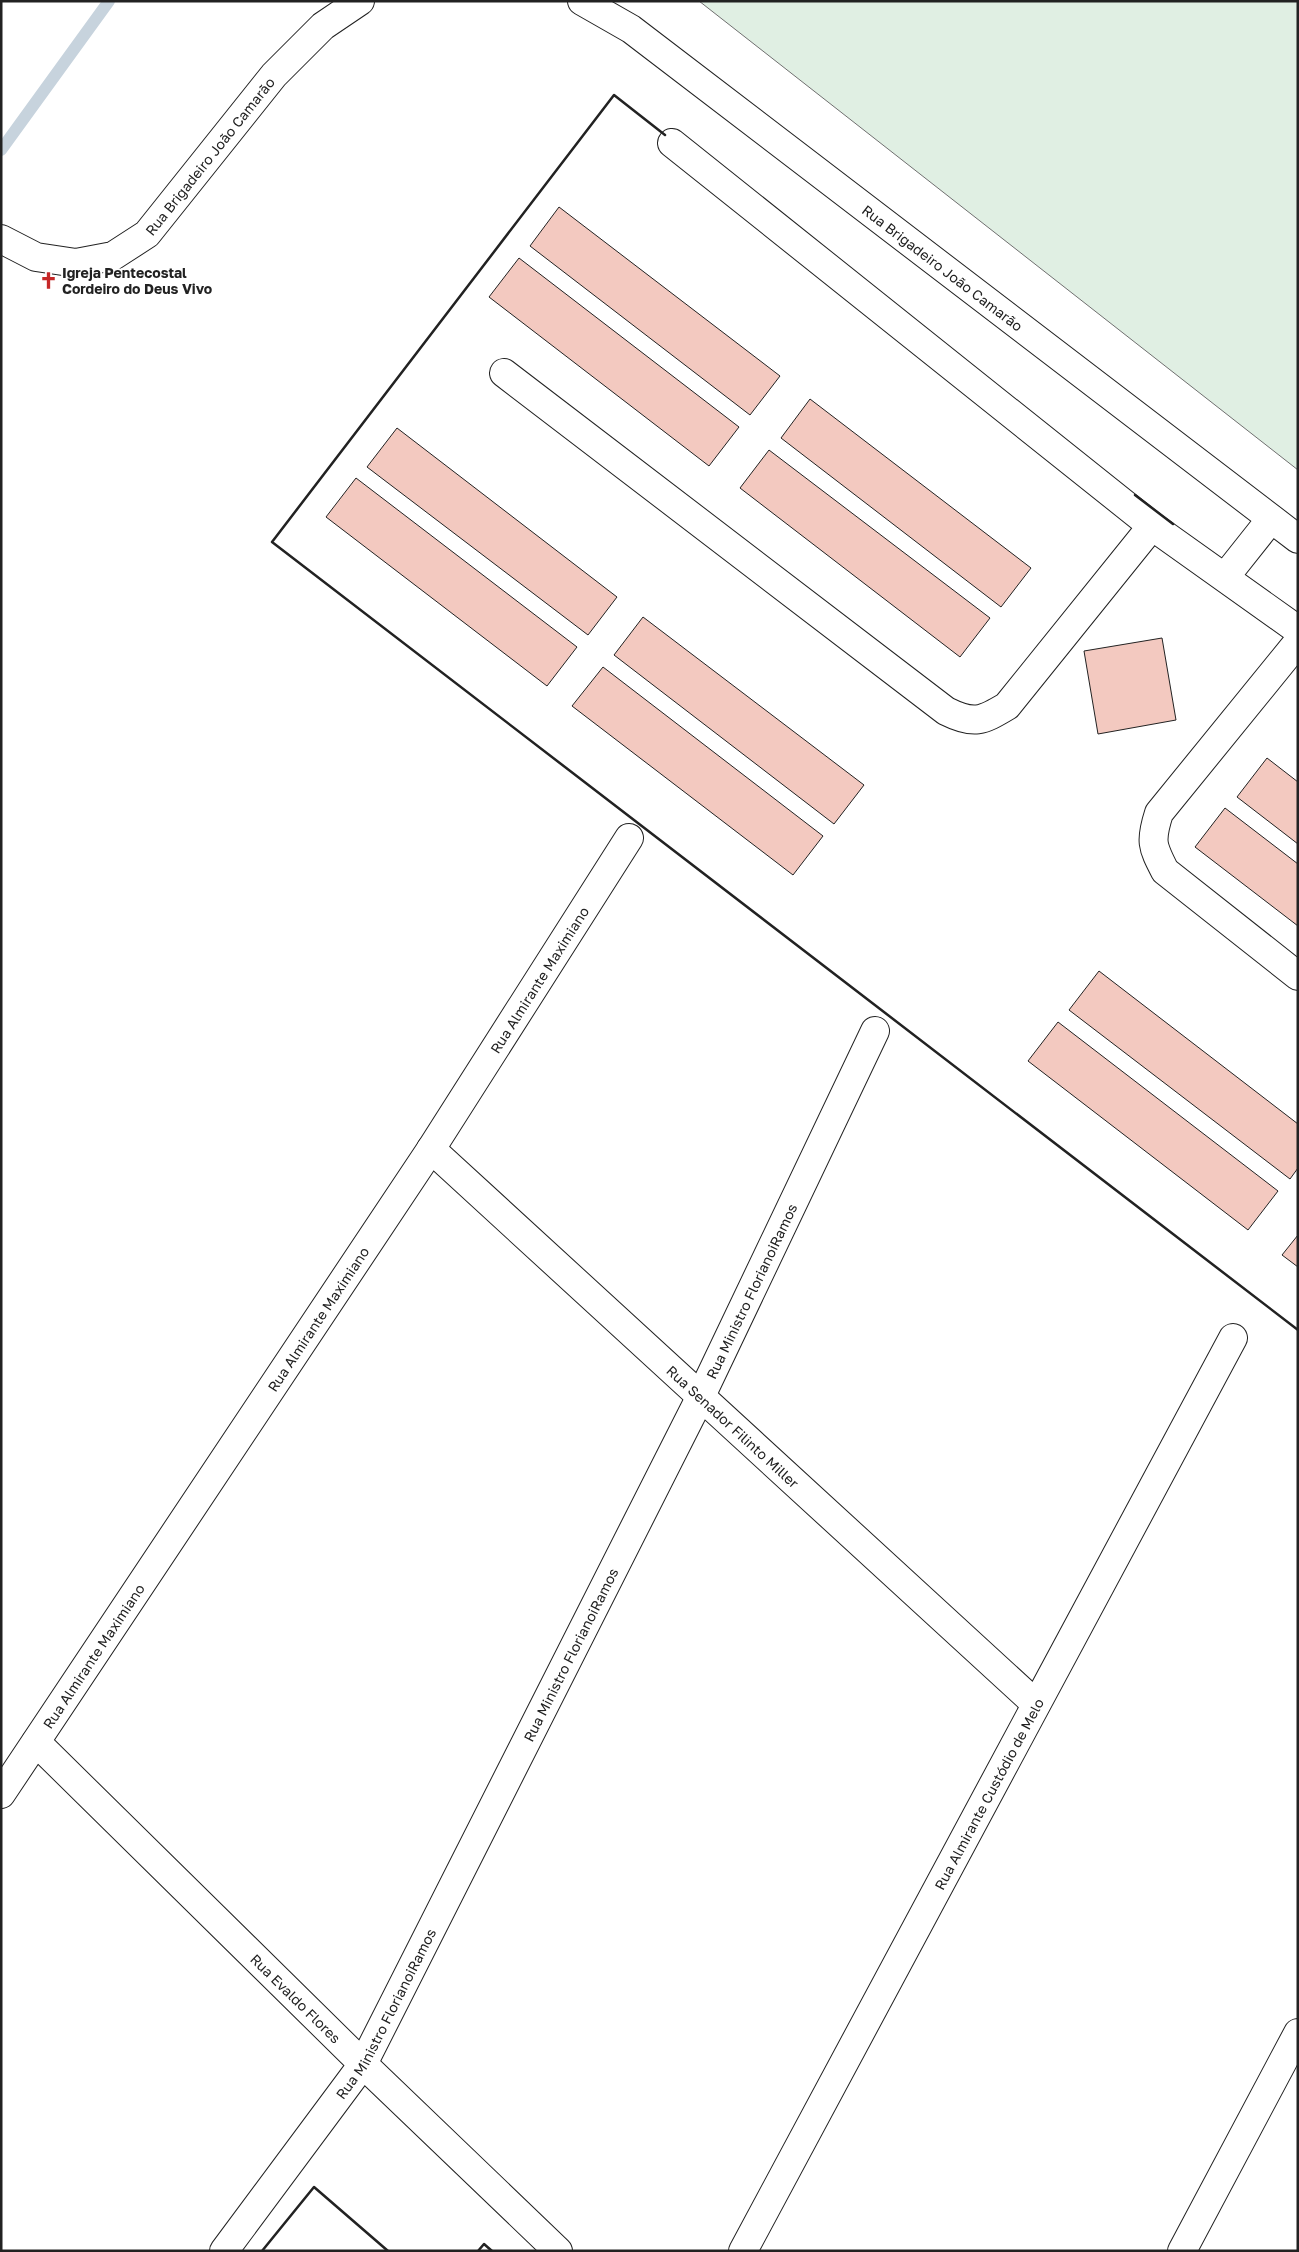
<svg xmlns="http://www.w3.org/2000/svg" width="1299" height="2252" viewBox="0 0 1299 2252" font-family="'Golos Text',sans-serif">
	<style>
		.green { fill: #e0efe3; stroke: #6f6f6f }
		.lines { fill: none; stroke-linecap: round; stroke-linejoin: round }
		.stream { stroke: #c7d3dd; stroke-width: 12 }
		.building { fill: #f3c9c0; stroke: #222 }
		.minor-casing { stroke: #222; stroke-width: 30 }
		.minor { stroke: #fff; stroke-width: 28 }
		.wall { stroke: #222; stroke-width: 2.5 }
		.labels { text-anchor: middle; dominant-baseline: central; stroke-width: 4; stroke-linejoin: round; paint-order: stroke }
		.street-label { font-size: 14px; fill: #222; stroke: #fff }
		.poi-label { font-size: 14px; font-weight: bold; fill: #222; stroke: #fff; text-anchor: start }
	</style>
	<rect width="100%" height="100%" fill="#fff"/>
	<path class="green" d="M699,1h599v469z"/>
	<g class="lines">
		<path class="stream" d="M1,150l108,-149"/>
	</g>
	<path class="building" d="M559,207l221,169 -30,39 -220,-169z
		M519,258l220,169 -30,39 -220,-169z
		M810,399l221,169 -30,39 -220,-169z
		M397,428l220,169 -29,38 -221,-168z
		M769,450l221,168 -30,39 -220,-169z
		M356,478l221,169 -30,39 -221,-169z
		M643,617l221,168 -30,39 -220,-169z
		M1162,638l14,82 -78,14 -14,-83z
		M603,667l220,169 -30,39 -221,-169z
		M1267,758l31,24v62l-61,-47z
		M1225,808l73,56v62l-103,-79z
		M1099,971l199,153v44l-8,11 -221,-169z
		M1058,1022l220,169 -30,39 -220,-169z
		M1298,1235v32l-16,-12z"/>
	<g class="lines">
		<defs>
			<g id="minor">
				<path id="s1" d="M582,1l49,28 667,510"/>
				<path d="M672,143l480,383 146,104"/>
				<path id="s2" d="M1,239l35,18 40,6 37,-7 34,-22 127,-159 49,-49 37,-25"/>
				<path d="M504,373l442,338c28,14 36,10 61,-5l145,-180"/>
				<path d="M1225,577l46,-58"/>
				<path d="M1298,642l-139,171c-9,28 -7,33 6,58l133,105"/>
				<path id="s3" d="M431,1149l605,555"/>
				<path id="s4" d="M36,1742l327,322 195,187"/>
				<path id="s5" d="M1,1794l430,-645 198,-311"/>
				<path id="s6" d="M224,2251l139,-187 337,-666 175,-367"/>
				<path id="s7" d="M743,2251l490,-913"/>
				<path d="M1182,2251l116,-218"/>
			</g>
		</defs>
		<use href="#minor" class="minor-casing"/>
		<use href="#minor" class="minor"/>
		<path class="wall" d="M665,135l-51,-40 -342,447 1026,788
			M1135,495l38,29
			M262,2251l52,-64 74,64
			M478,2251l6,-7 8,7"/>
	</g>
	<defs>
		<symbol id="church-bare" viewBox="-9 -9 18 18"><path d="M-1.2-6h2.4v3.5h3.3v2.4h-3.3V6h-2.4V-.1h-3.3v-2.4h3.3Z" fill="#c62828" stroke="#fff" stroke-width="2.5" paint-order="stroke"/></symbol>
	</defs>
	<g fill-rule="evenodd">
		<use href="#church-bare" x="36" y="268" width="25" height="25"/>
	</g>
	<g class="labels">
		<g class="street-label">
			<text stroke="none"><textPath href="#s2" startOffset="258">Rua Brigadeiro João Camarão</textPath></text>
			<text stroke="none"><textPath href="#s1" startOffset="449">Rua Brigadeiro João Camarão</textPath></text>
			<text stroke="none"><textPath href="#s5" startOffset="976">Rua Almirante Maximiano</textPath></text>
			<text stroke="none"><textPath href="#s6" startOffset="1098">Rua Ministro FlorianoiRamos</textPath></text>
			<text stroke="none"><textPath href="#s5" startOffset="571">Rua Almirante Maximiano</textPath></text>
			<text stroke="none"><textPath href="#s3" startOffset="410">Rua Senador Filinto Miller</textPath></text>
			<text stroke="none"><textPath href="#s6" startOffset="692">Rua Ministro FlorianoiRamos</textPath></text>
			<text stroke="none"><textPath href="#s5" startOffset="166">Rua Almirante Maximiano</textPath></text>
			<text stroke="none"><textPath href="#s7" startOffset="519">Rua Almirante Custódio de Melo</textPath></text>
			<text stroke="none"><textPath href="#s4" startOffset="365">Rua Evaldo Flores</textPath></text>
			<text stroke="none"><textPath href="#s6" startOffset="288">Rua Ministro FlorianoiRamos</textPath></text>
		</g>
		<g class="poi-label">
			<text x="62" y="272">Igreja Pentecostal<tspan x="62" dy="16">Cordeiro do Deus Vivo</tspan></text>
		</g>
	</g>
	<rect width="1299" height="2252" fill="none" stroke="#222222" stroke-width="5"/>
</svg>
